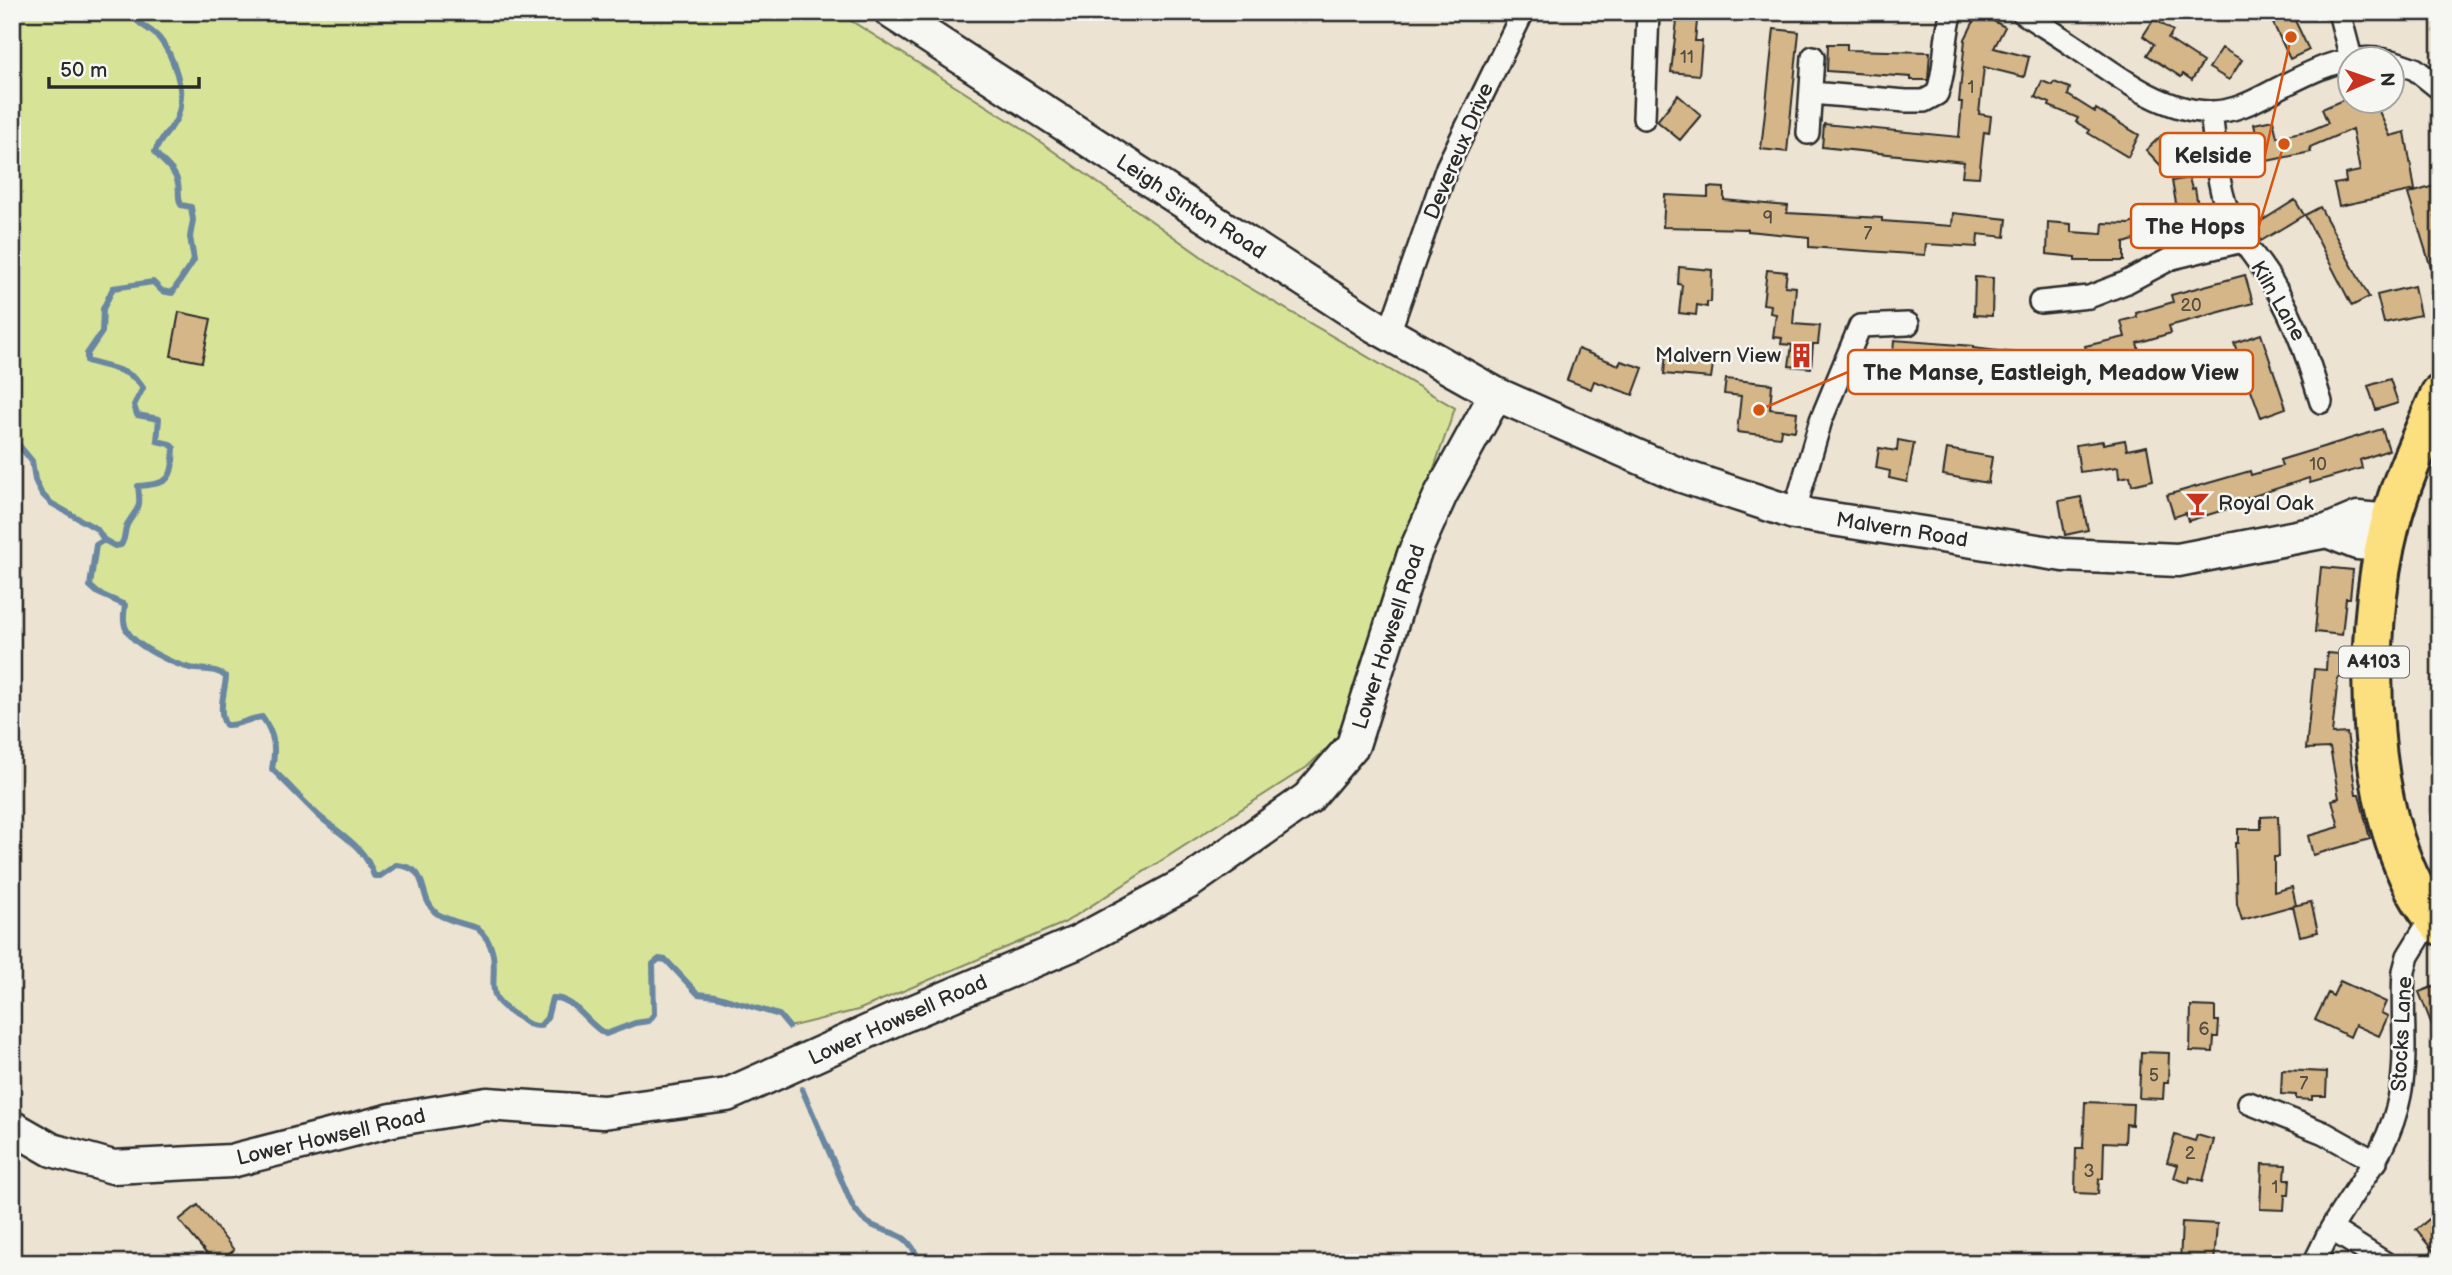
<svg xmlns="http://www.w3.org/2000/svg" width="2452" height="1275" viewBox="0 0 2452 1275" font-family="'Balsamiq Sans',sans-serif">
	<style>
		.green { fill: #d7e497; stroke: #818861; stroke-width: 2 }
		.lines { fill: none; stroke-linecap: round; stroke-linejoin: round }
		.stream { stroke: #6a87a1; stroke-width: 6 }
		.building { fill: #d4b688; stroke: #2b2b2b; stroke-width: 2 }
		.street-casing { stroke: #2b2b2b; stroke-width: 26 }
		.secondary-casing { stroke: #2b2b2b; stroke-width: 37 }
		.highway-casing { stroke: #2b2b2b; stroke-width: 44 }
		.street { stroke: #f6f6f2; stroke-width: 21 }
		.secondary { stroke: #f6f6f2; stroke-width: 32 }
		.highway { stroke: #fce080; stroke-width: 38 }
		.labels { text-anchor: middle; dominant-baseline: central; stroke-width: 5; stroke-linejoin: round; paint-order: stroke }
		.number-label { font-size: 18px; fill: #554e42 }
		.shield { fill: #f6f6f2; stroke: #686867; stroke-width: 2 }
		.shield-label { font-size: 19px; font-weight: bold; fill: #2b2b2b }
		.street-label { font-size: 21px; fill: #2b2b2b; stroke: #f6f6f2 }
		.poi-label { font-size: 21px; fill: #2b2b2b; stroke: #f6f6f2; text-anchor: end }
		.leader { fill: none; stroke: #d5540f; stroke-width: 2.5 }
		.callout-dot { fill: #d5540f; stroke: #f6f6f2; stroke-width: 2.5 }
		.callout { fill: #f6f6f2; stroke: #d5540f; stroke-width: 2.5 }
		.callout-label { font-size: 23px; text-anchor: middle; font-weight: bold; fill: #2b2b2b }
	</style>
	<rect width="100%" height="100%" fill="#ece3d2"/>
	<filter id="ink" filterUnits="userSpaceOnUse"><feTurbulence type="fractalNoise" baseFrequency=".0143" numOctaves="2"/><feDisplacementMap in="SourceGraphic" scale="14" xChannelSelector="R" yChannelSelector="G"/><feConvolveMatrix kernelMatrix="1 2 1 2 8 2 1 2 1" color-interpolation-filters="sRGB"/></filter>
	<g filter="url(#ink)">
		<path class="green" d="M12,12h825l181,114 208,148 229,134 -115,328 -33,31 -243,156 -206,87 -69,17 -10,-12 -63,-19 -18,-2 -32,-34 -7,-1 -6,5 1,50 -5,7 -14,2 -29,11c-18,-8 -33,-39 -54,-35l-5,19 -7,8h-9c-10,-7 -24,-14 -32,-24 -14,-18 8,-49 -22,-74 -12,-4 -33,-8 -42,-16 -18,-18 -4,-45 -39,-47l-16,11h-6c-9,-30 -33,-41 -55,-60 -16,-15 -31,-32 -47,-47 4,-20 3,-35 -10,-52 -12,1 -24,9 -36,8 -9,-12 -1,-34 0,-49 -11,-9 -23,-5 -37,-8 -17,-4 -52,-21 -61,-36 -6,-8 -4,-18 -3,-27l-27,-12 -8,-7 6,-41 8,-6c-16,-21 -46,-24 -62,-45 -7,-9 -6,-20 -10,-31 -2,-9 -13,-18 -20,-26z"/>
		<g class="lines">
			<path class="stream" d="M12,437l20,24 3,19 6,13 10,10 46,26 7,11 11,6 6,-1c5,-7 3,-16 7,-22 11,-18 13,-13 10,-37 33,-3 34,-6 36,-38l-4,-4 -13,-3 2,-22 -22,-4 -3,-10 9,-17c-10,-19 -38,-21 -56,-27v-7l15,-22 1,-23 10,-21 40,-6 9,9 10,2 22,-33 -4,-23 3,-17 -2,-13 -10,-2c-4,-8 -1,-13 -3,-22 -3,-14 -15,-20 -23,-31 4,-14 19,-23 23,-37 8,-23 -4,-59 -19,-77 -9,-10 -22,-13 -28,-26
				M104,540l-8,5 -6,41 8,7 27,12c-1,9 -3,19 3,27 9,15 45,32 62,36 13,3 25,-1 36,9 -1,14 -9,36 0,48 12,1 24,-7 36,-8 13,17 14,32 10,52 16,15 31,32 47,47 22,19 46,30 55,60h6l16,-11c35,2 21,30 39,47 9,8 30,12 42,16 30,26 8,54 21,73 5,6 15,13 22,17 7,6 11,8 20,8l7,-8 5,-20c22,-2 36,28 54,36l29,-11 14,-2 5,-7 -1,-50 6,-5 7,1 32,34 18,2 63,19 10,12
				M802,1089l51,118c4,4 7,10 11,13 22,18 42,4 56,43"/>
		</g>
		<path class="building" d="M1678,12h20l-3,29h7l-3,34 -28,-3z
			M2285,12h6l18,38 -19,9 -19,-40z
			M1978,13l27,14 -11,21 35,9 -5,20 -40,-10 -5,47 12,2 -2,17 -5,-1 -5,45 -17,-1 2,-14 -142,-15 2,-23 135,13 3,-35h-3l6,-63z
			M2154,19l19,12 -5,8 35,23 -11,18 -9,-6 -2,3 -34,-22 7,-11 -11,-8z
			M1774,29l25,3 -12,120 -26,-3z
			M1828,44h19v6l83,2 -2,28h-17v-3l-84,-6z
			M2222,48l20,12 -13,20 -20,-12z
			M2042,81l10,4 2,-3 16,6 -2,7 27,17 1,-3 43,26 -11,22 -40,-24 2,-3 -14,-8 2,-4 -29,-12 1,-3 -15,-6z
			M1678,95l23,20 -21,25 -23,-19z
			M2345,99l2,3h28l15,34 15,-4 10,58 -76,16 -5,-22 12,-2 -1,-8 15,-3 -8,-42 -42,18 1,5 -49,10 -8,-38 19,-4 4,17 34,-7 17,-7 -6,-14z
			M2161,136l8,8 2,-3 13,14 -18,16 -20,-21z
			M2189,178l3,11 3,-1 3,18 -21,3 -5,-28z
			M2440,184v32l-5,1 5,15v52h-4l-28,-90z
			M1708,187l16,1v12l64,6 -1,7 95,5v3l70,5 1,-13 54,6 -2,18 -27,-3 -1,13 -51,-3 -1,11 -116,-8v-10l-61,-6v-2l-85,-2 2,-32 43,2z
			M2295,200l9,15 -43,26 -9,-14z
			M2320,207l49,90 -17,9 -47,-91z
			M2158,215l5,16 -39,12v18h-49v-4l-28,-3 1,-32 23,2v8l31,2 1,-11 26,1z
			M1679,267l33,3 -1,32h-4v5l-10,-2 -1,10 -17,-2 3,-28 -4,-1z
			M1767,270l20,2 -2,14 11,1 -3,37 27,2 -2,18h-5l-2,24 -22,-2 3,-21 -11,-1 1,-6 -9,-1 3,-23 -6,-1 1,-8 -8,-1z
			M2245,275l8,28 -84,23 2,7 -34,10 3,11 -22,6h7v4l-48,11 -1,6 -26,-2v-4l-36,-2 -1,10 -80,-8 1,-3 -42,-4 2,-28 79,6v2l51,6 64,3 -3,-11 40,-9 -4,-16 16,-4 -1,-4 37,-11 -2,-7z
			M1975,277l18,1 -1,38 -18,-1z
			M2414,286l6,29 -36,8 -7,-28z
			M179,312l32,7 -9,43 -31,-6z
			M2261,334l25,74 -25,9 -27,-74z
			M1578,349l41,16 2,-4 22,7 -10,27 -39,-14 -3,8 -24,-9z
			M1666,353l48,5 -3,20 -47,-4z
			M1726,379l46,5 -2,25 27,3 -2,19 -14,-2 -1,8 -43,-5 4,-36 -17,-2z
			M2390,379l8,24 -22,7 -8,-24z
			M2382,429l7,21 -29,10 2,8 -52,15 -1,-5 -83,27 1,4 -39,12 -2,-8 -12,4 -7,-22 83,-24 1,4 31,-9 -2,-6z
			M1898,440l16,3 -7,39 -18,-4 1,-7 -14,-3 3,-20 18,3z
			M2125,440l2,10 20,-4 6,34 -21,5 -2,-9 -11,2 -1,-11 -38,5 -4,-27 27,-4v3z
			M1947,449l45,8 -4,26 -45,-8z
			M2081,497l7,33 -23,5 -6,-34z
			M2321,567l32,3 -3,28h-4l-4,37 -27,-3z
			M2327,653l24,2 -1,23 -12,-1 -6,57 15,-1 9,61h3l11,45 -57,16 -5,-19 31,-9 -7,-27 7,-2 -9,-50 -24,1 8,-80 12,1z
			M2278,816l1,41h-5v35l18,-5 4,18 -54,15 -5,-16 -2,-61h3v-14h23v-12z
			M2311,902l7,30 -18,4 -7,-30z
			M2340,981l46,21 -5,11 7,3 -9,20 -24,-11 -5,12 -35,-17 13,-27 5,3z
			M2440,984v58l-1,1 -20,-51z
			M2191,1006l24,1v14h4l-1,16h-4l-1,15 -23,-1z
			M2141,1052l28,1 -1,30h-4l-1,16 -24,-1z
			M2282,1070l45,2 -1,24h-14v4l-16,-1v-4l-15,-1z
			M2085,1102l48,2 -1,21 -6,-1 -1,19 -21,-1 -1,37h-4l-1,15 -23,-1 1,-45h7z
			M2175,1135l20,6 2,-6 17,5 -11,41 -13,-4 -1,6 -15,-5 4,-13 -11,-3z
			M2262,1164l24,1 -1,14h5l-1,16h-4l-1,15 -24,-1z
			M198,1205l36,45 -15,13h-5l-35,-43z
			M2440,1210v49l-24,-29z
			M2182,1222l35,2 -3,39h-34z"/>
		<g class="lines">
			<defs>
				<path id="street" d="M2022,12c16,11 33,21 49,32 42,28 86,66 138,68 26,1 49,-13 70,-24 35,-18 67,-35 107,-28
					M2339,12l12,46
					M2392,61l23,8 25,20
					M1811,93l95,8h18l13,-7c10,-26 6,-55 15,-82
					M2211,113c5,34 5,74 20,106 10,24 28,41 41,63 24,39 36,77 49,120
					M1644,118l4,-106
					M1808,133l5,-76
					M2040,302l49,-5 36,-14 47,-25 70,-17
					M1389,333l58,-166 76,-155
					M1794,513l27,-93 39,-94 48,-2
					M2249,1103l75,30 52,29
					M2331,1229l54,34
					M2314,1263c6,-11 11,-23 17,-34 27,-47 58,-77 69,-134 8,-40 1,-82 4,-124l4,-15 24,-39"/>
				<path id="secondary" d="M891,12l484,314 121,68 186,82 112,37 269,42 115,5 149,-29 31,-13 33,3
					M2327,531l30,12 28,2
					M12,1127l40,23 61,17 118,-6 161,-41 95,-16 116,8 124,-17 171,-77 180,-76 111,-60 119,-84 45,-53 61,-191 27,-60 55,-100"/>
				<path id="highway" d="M2440,395c-18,42 -39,85 -50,129 -29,110 -29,313 50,401"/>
			</defs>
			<use href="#street" class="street-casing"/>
			<use href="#secondary" class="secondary-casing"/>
			<use href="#highway" class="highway-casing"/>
			<use href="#street" class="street"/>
			<use href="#secondary" class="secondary"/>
			<use href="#highway" class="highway"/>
		</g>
	</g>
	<defs>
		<symbol id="building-bare" viewBox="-9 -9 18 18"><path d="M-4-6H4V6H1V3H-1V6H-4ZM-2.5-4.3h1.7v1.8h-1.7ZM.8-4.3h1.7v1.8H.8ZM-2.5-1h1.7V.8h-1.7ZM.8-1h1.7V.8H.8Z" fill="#c8321e" stroke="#f6f6f2" stroke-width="2.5" paint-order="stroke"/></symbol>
		<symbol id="bar-bare" viewBox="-9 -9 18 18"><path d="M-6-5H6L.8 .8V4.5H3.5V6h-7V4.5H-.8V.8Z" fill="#c8321e" stroke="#f6f6f2" stroke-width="2.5" paint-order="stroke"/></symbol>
	</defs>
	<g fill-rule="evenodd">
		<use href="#building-bare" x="1784" y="338" width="35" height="35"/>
		<use href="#bar-bare" x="2180" y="486" width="35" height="35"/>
	</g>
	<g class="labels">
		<g class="number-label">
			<text x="1687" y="57">11</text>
			<text x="1971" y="87">1</text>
			<text x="1768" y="218">9</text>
			<text x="1868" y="233">7</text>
			<text x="2191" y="305">20</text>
			<text x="2318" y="464">10</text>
			<text x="2204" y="1029">6</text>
			<text x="2154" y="1075">5</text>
			<text x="2304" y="1083">7</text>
			<text x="2190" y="1153">2</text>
			<text x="2089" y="1171">3</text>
			<text x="2275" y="1187">1</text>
		</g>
		<rect class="shield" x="2339" y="646.5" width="70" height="31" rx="5"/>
		<g class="shield-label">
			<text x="2374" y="662">A4103</text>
		</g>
		<g class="street-label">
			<text transform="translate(1459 151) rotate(-67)">Devereux Drive</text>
			<text transform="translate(1191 207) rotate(33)">Leigh Sinton Road</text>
			<text transform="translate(2278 301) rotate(60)">Kiln Lane</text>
			<text transform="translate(1902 530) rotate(9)">Malvern Road</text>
			<text transform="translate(1389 637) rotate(-72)">Lower Howsell Road</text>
			<text transform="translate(898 1020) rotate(-24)">Lower Howsell Road</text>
			<text transform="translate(2402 1034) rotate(-87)">Stocks Lane</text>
			<text transform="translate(331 1137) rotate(-13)">Lower Howsell Road</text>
		</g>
		<g class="poi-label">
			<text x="1781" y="355">Malvern View</text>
			<text x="2218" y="503" text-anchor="start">Royal Oak</text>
		</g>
	</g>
	<path class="leader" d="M2291 37L2265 155M2284 144L2259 226M1759 410L1848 372"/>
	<g class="callout-dot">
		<circle cx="2291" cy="37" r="7"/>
		<circle cx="2284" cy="144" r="7"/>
		<circle cx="1759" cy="410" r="7"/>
	</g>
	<g class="callout">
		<rect x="2160" y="133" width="105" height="44" rx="7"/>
		<rect x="2131" y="204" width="128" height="44" rx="7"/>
		<rect x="1848" y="350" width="405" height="44" rx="7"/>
	</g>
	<g class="callout-label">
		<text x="2213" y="163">Kelside</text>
		<text x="2195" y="234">The Hops</text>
		<text x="2051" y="380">The Manse, Eastleigh, Meadow View</text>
	</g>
	<rect width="2452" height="1275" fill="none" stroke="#f6f6f2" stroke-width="42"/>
	<rect x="21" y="21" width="2410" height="1233" fill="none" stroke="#2b2b2b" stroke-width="2.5" filter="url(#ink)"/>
	<g transform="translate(2371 80) rotate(88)"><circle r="33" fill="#f6f6f2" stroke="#a5a5a2" stroke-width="2"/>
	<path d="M0-5L12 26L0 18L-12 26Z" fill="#c8321e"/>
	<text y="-10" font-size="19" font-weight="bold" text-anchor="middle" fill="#2b2b2b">N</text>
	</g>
	<path d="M49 77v10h150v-10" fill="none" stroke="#2b2b2b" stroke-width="3.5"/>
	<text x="60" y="77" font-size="21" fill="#2b2b2b" stroke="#f6f6f2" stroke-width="5" paint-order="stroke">50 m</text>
</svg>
